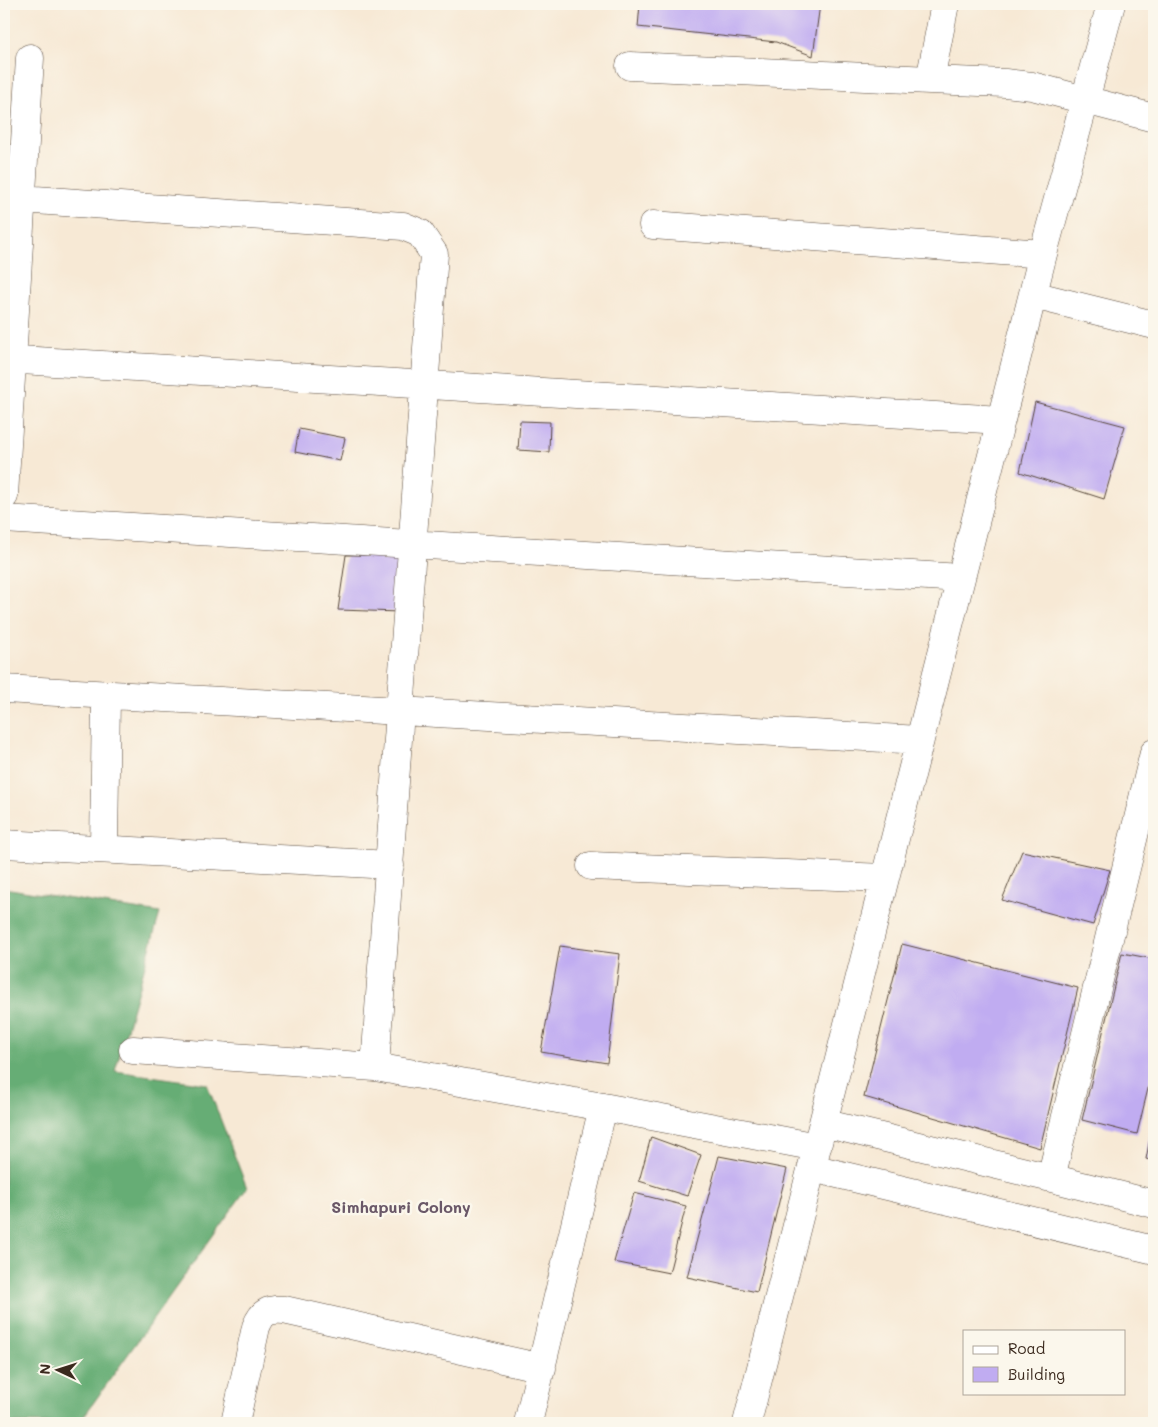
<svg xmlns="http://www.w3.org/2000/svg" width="1158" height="1427" viewBox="0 0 1158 1427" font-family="Mali,sans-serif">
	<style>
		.forest { fill: #66ad74; stroke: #506c49 }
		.building { fill: #c0acf1 }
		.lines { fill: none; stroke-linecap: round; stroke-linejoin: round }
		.minor-casing { stroke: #574739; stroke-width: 29 }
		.minor { stroke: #fff; stroke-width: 28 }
		.labels { text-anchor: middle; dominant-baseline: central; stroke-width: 5; stroke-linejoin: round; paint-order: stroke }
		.neighbourhood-label { font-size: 16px; font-weight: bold; fill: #6a5868; stroke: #fbf7ec }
	</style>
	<rect width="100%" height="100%" fill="#fbf7ec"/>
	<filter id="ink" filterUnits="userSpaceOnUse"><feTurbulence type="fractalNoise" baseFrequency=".02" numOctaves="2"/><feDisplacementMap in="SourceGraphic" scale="10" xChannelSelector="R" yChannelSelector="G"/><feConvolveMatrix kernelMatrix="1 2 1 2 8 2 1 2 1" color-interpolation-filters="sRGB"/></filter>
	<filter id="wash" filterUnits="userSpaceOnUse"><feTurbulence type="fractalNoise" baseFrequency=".0096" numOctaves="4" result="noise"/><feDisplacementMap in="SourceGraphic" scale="20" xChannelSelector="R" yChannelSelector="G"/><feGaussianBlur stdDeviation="1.12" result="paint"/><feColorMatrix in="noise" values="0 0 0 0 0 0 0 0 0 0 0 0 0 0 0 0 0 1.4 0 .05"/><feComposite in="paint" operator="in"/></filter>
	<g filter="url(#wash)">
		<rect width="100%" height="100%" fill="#f7e9d5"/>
		<path class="forest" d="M4,888l156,25 -45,158 92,13 40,104 -168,235h-75z"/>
		<g id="blocks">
			<path class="building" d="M640,4h180l-7,52 -37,-14 -138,-15z
				M1035,402l90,24 -21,73 -84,-27z
				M520,421l30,1 -1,30 -31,-2z
				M299,429l46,9 -5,23 -45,-9z
				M346,555h60l-6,57 -62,-2z
				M1022,851l88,19 -17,55 -91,-25z
				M902,944l176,44 -38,160 -176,-51z
				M560,946l60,8 -13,109 -66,-11z
				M1122,953l32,6v105l-17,70 -55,-14z
				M1153,1123h1v38l-8,-2z
				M651,1137l50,18 -14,41 -48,-15z
				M719,1156l68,13 -30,123 -70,-15z
				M634,1193l52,13 -17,67 -55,-11z"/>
		</g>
	</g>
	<g filter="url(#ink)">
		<use href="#blocks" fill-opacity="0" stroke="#574739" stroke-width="1"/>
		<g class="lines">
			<defs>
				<path id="minor" d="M1111,4l-26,96 69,18
					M630,66l300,14
					M21,199l382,27 17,7 14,21 -34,457 -25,356 228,40 214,40
					M653,225l390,29
					M1033,295l121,30
					M4,359l997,61
					M4,496l26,-438
					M4,519l957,59
					M4,689l916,51
					M4,844l386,21
					M104,849l2,-154
					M591,866l294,12
					M133,1050l242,17
					M823,1123l228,55 103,26
					M812,1168l342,82
					M1051,1178l103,-425
					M235,1423l21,-96c6,-15 12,-18 28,-17l258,58
					M528,1423l75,-316
					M747,1423l296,-1169 42,-154 -53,-14 -27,-3 -75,-3 15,-76"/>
			</defs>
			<use href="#minor" class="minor-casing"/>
			<use href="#minor" class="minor"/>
		</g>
	</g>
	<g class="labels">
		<g class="neighbourhood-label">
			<text x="401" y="1206">Simhapuri Colony</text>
		</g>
	</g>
	<rect width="1158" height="1427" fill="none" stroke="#fbf7ec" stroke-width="20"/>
	<rect x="963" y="1330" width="162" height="65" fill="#fbf7ec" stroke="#aea59a"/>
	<rect x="973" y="1346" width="25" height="8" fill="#ffffff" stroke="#aea59a"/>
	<text x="1008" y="1354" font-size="15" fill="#3b2a1e">Road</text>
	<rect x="973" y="1367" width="25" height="15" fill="#c0acf1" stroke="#aea59a"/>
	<text x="1008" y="1380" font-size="15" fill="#3b2a1e">Building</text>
	<g transform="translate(58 1370) rotate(274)" stroke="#fbf7ec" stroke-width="4" paint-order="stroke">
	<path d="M0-4L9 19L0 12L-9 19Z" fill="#3b2a1e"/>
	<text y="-8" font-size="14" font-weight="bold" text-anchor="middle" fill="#3b2a1e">N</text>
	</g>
</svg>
